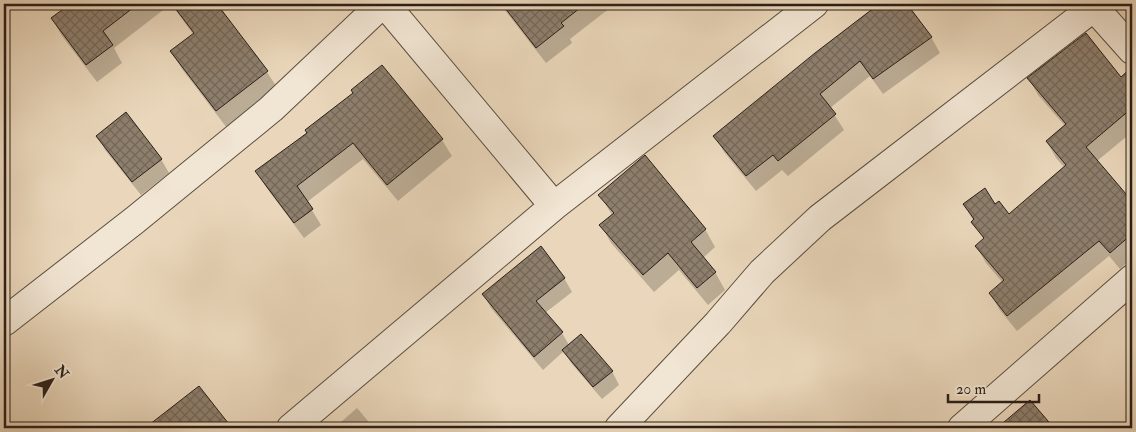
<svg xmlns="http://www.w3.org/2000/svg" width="1136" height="432" viewBox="0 0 1136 432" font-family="'IM FELL Double Pica',serif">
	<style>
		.shadow { fill: #0003 }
		.building { fill: url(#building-cross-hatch); stroke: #2a1f18 }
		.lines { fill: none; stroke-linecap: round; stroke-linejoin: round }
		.minor-casing { stroke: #5a4d41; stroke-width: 30 }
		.minor { stroke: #f1e5d3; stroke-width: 28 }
	</style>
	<defs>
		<pattern id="building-cross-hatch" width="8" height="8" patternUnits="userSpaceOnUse" patternTransform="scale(1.25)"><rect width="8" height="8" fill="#8e7f6d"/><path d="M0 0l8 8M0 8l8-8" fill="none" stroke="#746759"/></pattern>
	</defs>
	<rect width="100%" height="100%" fill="#ead7bb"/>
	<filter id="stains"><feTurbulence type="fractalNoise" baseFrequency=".004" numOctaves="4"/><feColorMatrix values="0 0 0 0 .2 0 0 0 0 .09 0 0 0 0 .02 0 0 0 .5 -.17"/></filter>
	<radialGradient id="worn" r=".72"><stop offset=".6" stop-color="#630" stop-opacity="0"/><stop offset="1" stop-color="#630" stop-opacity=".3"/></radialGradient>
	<path class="shadow" d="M72,4h142l53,68 11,17 -51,39 -45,-59 -11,-18 22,-17 -22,-30 -57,44 8,15 -25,19 -35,-46 -10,-17z
		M500,4h115l-45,35 2,4 -26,20z
		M877,4h28l26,33 9,16 -57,41 -13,-18 -40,32 14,22 -56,46 -6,-6 -26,21 -32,-39 -9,-16 157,-126 -1,-2z
		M382,67l60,73 10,16 -54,45 -35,-42 -56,43 14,23 -17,13 -38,-51 -9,-16 51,-37 46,-40z
		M1123,77l9,12v43l-35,29 35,42v55l-12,11 -11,-13 -92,75 -18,-22 -9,-16 13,-10 -17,-20 -9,-16 7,-7 -20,-36 31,1 14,10 56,-47 -9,-10 -9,-16 18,-16 -27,-31 -9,-16 92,-1z
		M98,136l63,23 8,14 -28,22 -36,-45z
		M600,195l105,34 10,18 -12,11 12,14 10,18 -17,15 -29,-35 -25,22 -43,-49 -10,-18 11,-10z
		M541,247l23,31 8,14 -27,21 17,20 7,12 43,26 7,14 -17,14 -31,-36 -7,-12 -21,19 -52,-62 -7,-13z
		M199,388l31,40h-81l-1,-1z
		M1030,402l23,26h-54z
		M357,408l17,20h-40z"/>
	<path class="building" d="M70,4h68l-35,27 10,14 -27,20 -35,-47z
		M172,4h45l51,67 -52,40 -46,-60 24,-18z
		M502,4h83l-24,19 3,3 -28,22z
		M879,4h28l25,33 -59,42 -13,-18 -40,33 16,20 -58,47 -5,-6 -27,21 -33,-40 102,-83z
		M1086,33l35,44 11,-10v41l-46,39 46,54v33l-22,19 -11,-12 -92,75 -18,-23 15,-13 -29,-34 9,-8 -13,-16 3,-3 -11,-15 22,-16 10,16 4,-3 10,13 57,-49 -20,-24 20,-17 -39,-46z
		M382,65l61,74 -56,46 -34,-42 -56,43 16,23 -19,14 -39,-52 52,-38 -2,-3 48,-37 -2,-3z
		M126,112l36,47 -30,23 -36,-46z
		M645,155l61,74 -15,13 25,30 -19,16 -29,-35 -25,22 -44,-50 15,-12 -16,-18z
		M541,246l24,32 -29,23 27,31 -29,25 -52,-63z
		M581,334l32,37 -20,16 -31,-37z
		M199,386l33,42h-87z
		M1030,400l24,28h-57z"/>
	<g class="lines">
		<defs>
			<path id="minor" d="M385,4l169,202
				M1091,4l41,46
				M4,322l131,-102 136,-111 111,-105
				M291,428l263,-222 260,-202
				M619,428l99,-105 44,-51 58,-54 278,-214
				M962,428l170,-149"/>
		</defs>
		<use href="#minor" class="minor-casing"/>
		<use href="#minor" class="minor"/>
	</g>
	<rect width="1136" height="432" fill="none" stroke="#ead7bb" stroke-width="20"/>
	<rect x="5" y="5" width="1126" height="422" fill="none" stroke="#2a1f18" stroke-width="2.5"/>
	<rect x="10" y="10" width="1116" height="412" fill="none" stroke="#2a1f18"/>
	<g transform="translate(52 380) rotate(51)" stroke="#f1e5d3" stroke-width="4" paint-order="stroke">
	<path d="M0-4L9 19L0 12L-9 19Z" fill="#2a1f18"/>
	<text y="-8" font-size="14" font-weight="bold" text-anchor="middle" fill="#2a1f18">N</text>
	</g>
	<path d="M948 394v8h91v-8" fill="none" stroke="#2a1f18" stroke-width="2.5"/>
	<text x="956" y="394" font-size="15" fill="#2a1f18" stroke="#f1e5d3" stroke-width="4" paint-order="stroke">20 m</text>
	<rect width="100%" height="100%" filter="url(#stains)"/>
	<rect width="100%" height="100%" fill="url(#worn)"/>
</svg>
